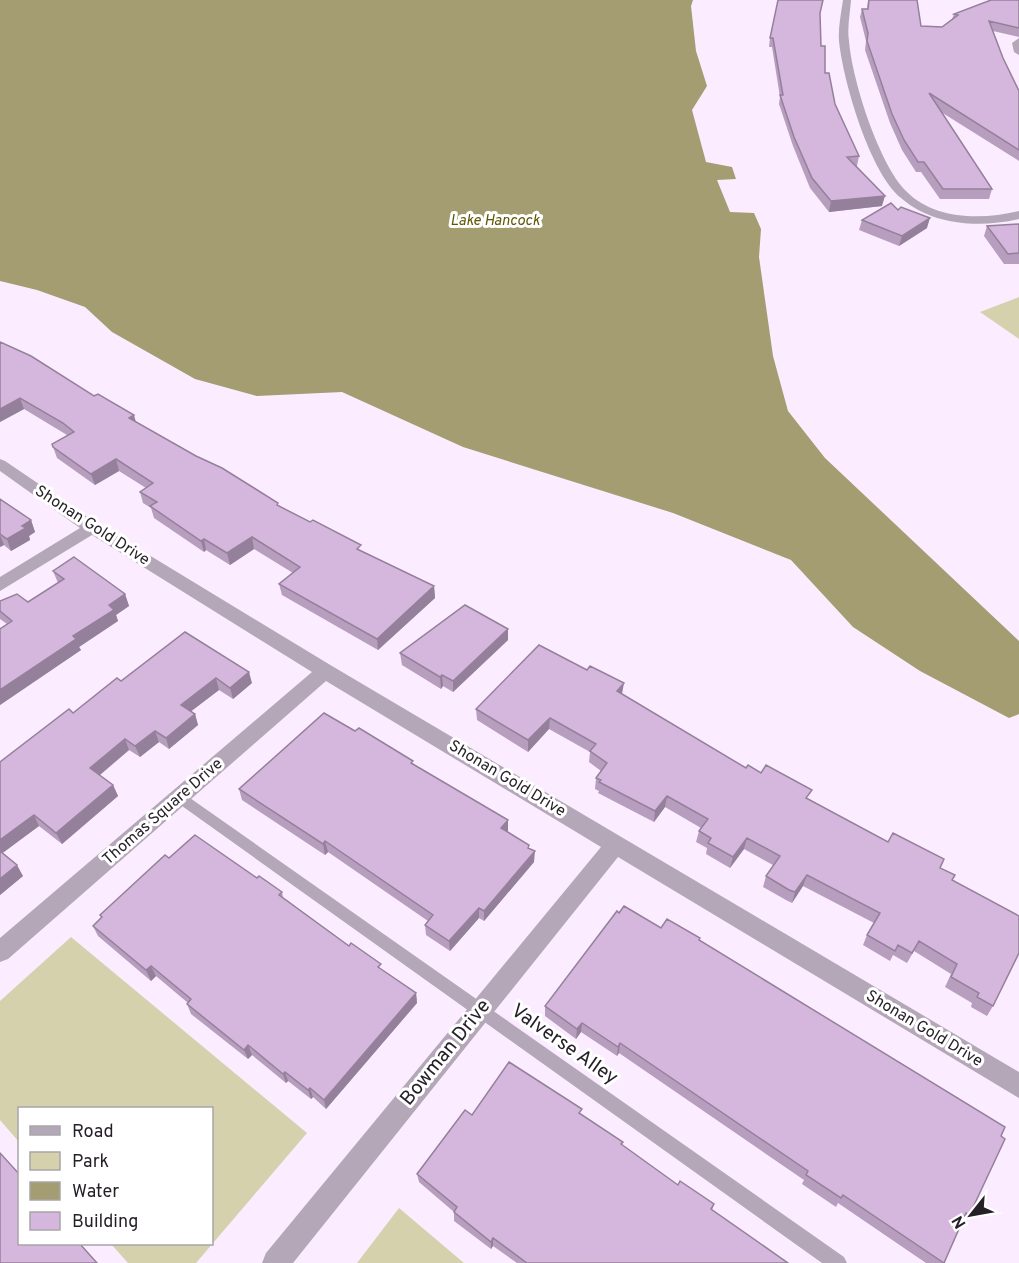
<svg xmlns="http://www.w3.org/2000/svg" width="1019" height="1263" viewBox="0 0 1019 1263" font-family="Overpass,sans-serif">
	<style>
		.green { fill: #d6d1ad }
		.water { fill: #a39d71 }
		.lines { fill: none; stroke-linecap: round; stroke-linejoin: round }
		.service { fill: #b4a7b7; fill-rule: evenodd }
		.minor { fill: #b4a7b7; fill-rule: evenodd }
		.wall { fill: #b79dbe }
		.shaded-wall { fill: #95809b }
		.building { fill: #d5b7dd; stroke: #95809b; stroke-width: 1.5 }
		.labels { text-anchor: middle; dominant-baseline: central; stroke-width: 6; stroke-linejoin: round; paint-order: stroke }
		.far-water-label { font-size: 15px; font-style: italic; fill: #605606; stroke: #fff }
		.street-label { font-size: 16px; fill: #251f27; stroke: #fff }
		.near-street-label { font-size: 20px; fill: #251f27; stroke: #fff }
	</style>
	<rect width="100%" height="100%" fill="#fbedff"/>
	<path class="green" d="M1019,297v42l-39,-27z
		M71,937l236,196 -111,130h-68l-17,-19h101v-136h-192l-1,34 -19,-22v-119z
		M399,1208l65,55h-107z"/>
	<path class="water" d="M0,0h693l-2,6 5,45 11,35 -15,24 14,52 26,5 4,12 -19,1 13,32 24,1 7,16 -2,28 14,99 15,55 37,47 194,183v73l-10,4 -89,-47 -67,-44 -62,-67 -118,-47 -210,-66 -121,-55 -85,4 -62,-17 -83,-47 -27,-25 -48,-17 -37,-9z"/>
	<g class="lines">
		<path class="service" d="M180,791l664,466 3,6h-25l-647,-462 -2,-4 2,-4z"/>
		<path class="minor" d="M843,0h8c-1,14 -4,28 -2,41 3,39 30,123 57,150 28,29 76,29 113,20v8c-39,9 -86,7 -118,-21 -31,-25 -58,-117 -62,-157 -1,-13 2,-27 4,-41z
			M1019,38v17l-5,-3 -2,-9z
			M0,459l5,2 93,63 234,142 687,406v26l-401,-241 -325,406h-31l4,-10 335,-406 -275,-166 -318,278 -8,3v-24l312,-266 -220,-137 -92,56v-14l80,-49 -80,-57z"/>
	</g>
	<path class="wall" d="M868,0h49l4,26 21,1 10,-8 2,-5 65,-14v37l-26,-6 10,27 16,33v70l-78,-49 51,77 -3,10h-49l-19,-27h-5l-14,-22 -12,-27 -25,-73 1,-9 -6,-24 2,-8h5z
		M820,15l1,31 4,27 10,31 24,52 -2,10h-1l26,40 -53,6 -19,-24 -17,-42 -14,-42 1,-7 -8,-50h-3l1,-9z
		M898,210l29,18 -28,18 -40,-16 3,-10z
		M1019,224v40h-15l-20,-28 3,-10z
		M0,342l279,164 83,45 72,35 1,12 -57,52 -96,-55 -3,-11 14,-11 -39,-24 -24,16 -24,-15 -2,2 -50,-34 -3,-10 -8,-5 -3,-11 6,-4 -27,-17 -24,14 -38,-27 -5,-14 16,-9h-1l-43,-26 -24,13z
		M0,499l31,21 4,12 -6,4 1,4 -19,11 -7,-6 -4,2z
		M53,571l72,23 4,12 -13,9 2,6 -39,26 2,3 -81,55v-76l7,-5 -7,-5v-18l28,1 30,-19z
		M508,629v11l-55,52 -10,-6 -2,3 -39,-24 -2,-12z
		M185,632l67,51 -19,16 -14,-9 -28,21 4,3 3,11 -29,24 -10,-7 -19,15 -11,-7 -29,25 13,10 5,11 -56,48 -23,-18 -37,27 21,23 -23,19v-133l121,-81z
		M622,694l124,74 15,5 127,69 52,26 13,12 40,126 -6,10 -16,-9 1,-4 -27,-16 6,-13 -37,-23 -7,12 -14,-8 -3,6 -27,-16 4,-10 7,-12 -71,-37 -11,17 -6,-3 -23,-13 3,-11 7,-11 -29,-16 -14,19 -24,-14 1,-6 -11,-6 3,-11 2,-3 -36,-21 -11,15 -56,-29 1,-2 -4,-2 1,-11 5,-7 -12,-9 1,-10 -41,-23 -21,23 -51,-32 -1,-11z
		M413,764l95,56 -1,12 22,17 5,13 -50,59 -5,-3 -29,33 -24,-16 -1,-10 3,-4 -100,-69 -3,3 -83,-55 -3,-11z
		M169,858l88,20 25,14 1,5 99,73 34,23 1,10 -91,106 -13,-12 -2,2 -23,-18 -2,2 -34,-28 -4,4 -57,-45 -4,-10 1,-1 -32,-27 -5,5 -53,-45 -5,-10 8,-8 -1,-3z
		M661,928l39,13 301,195 -32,80 -7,7 -18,40h-18l-88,-60 -2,4 -34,-23 2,-4 -185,-127 -2,3 -36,-24 -5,7 -31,-23v-10z
		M472,1115h109l42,27 -1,3 56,40 36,19 -2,6 76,53h-271l-24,-17 -2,3 -37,-28v-9l-35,-30 -2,-8z"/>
	<path class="shaded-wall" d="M885,196l-3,10 -53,6 2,-11z
		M930,218l-3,10 -28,18 3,-10z
		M20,398l4,11 -24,13v-13z
		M134,415l3,11 -8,-8z
		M116,459l3,12 -24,14 -4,-11z
		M31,520l4,12 -6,4 1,4 -19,11 -4,-12 15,-13z
		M0,535l4,10 -4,2z
		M252,537l2,12 -24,16 -3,-12z
		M204,539l2,11 -2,2 -3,-11z
		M434,586l1,12 -57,52 -1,-11z
		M125,594l4,12 -13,9 2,6 -39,26 2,3 -81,55v-15l73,-54 36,-31z
		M508,629v11l-55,52v-11z
		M249,672l3,11 -19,16 -3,-11z
		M442,675l1,11 -2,3 -1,-12z
		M216,678l3,12 -34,26 -4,-11z
		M624,683l-2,11 -5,-3z
		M195,714l3,11 -29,24 -3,-11z
		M550,718l-1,11 -21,23v-12z
		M155,731l4,11 -19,15 -5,-11z
		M125,739l4,11 -34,29 -5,-11z
		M113,785l5,11 -56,48 -6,-11z
		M667,796l-2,11 -11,15 1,-11z
		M34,815l5,11 -39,29v-15z
		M508,820v11l-7,8v-11z
		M747,838l-3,11 -14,19 3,-11z
		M325,841l3,11 -3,3 -2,-11z
		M535,851l-1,11 -50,59v-10z
		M17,865l6,11 -23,19v-16z
		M807,875l-4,11 -11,17 3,-11z
		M479,908v10l-29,33 -1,-10z
		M151,966l5,10 -5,5 -5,-11z
		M416,993l1,10 -91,106 -2,-9z
		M582,1023l-1,9 -5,7 1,-10z
		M620,1043l-1,10 -2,3 1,-9z
		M248,1045l4,10 -4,4 -4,-9z
		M285,1072l3,9 -2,2 -3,-9z
		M310,1088l3,9 -2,2 -3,-9z
		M493,1238v8l-2,3v-7z"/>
	<path class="building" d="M778,0h45l-3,13 1,33h4v27h4l6,31 24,52 -12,1 38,39 -54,5 -19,-23 -18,-41 -14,-42h3l-10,-57h-3z
		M869,0h48l4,26 21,1 16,-12 -4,-1 37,-14h28v28l-30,-7 14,37 16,33v59l-90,-57 63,96h-49l-19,-27h-6l-14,-22 -12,-26 -25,-73 1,-8 -6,-24h6z
		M891,203l7,7 3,-3 29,11 -28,18 -40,-16z
		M1019,224v29l-11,1 -21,-28z
		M0,342l31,14 63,40 4,-2 36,21 -5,3 67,38 26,12 56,35 -1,2 33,17 3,-2 48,25 -4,4 77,37 -57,53 -98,-55 21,-17 -48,-30 -25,16 -23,-14 -3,2 -51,-35 7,-4 -17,-10 13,-9 -37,-24 -25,15 -38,-27 -1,-3 22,-12 -11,-9 -43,-25 -20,11z
		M0,499l31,21 -9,6 4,2 -19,11 -7,-5z
		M74,557l51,37 -16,11 5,5 -41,26 3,3 -76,51v-61l12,-8 -12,-10v-10l17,-7 11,8 36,-23 -11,-8z
		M465,605l43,24 -55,52 -11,-6 -2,2 -40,-24z
		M185,632l64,40 -19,16 -14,-10 -35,27 14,9 -29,24 -11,-7 -20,15 -10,-7 -35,29 23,17 -57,48 -22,-18 -34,25v-78l69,-53 4,4 44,-35 4,3z
		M539,645l48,25 3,-4 34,17 -7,8 129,77 2,-3 13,8 5,-8 46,25 -6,8 82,44 5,-9 51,26 -4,9 15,7 -3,5 67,36v37l-26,53 -16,-9 2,-4 -28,-16 6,-13 -38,-23 -7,12 -14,-8 -3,6 -28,-16 13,-22 -73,-38 -12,17 -6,-2 -23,-14 14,-20 -33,-18 -14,19 -25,-14 3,-5 -12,-7 9,-12 -41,-23 -12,15 -56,-29 2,-2 -5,-2 11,-15 -17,-12 6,-7 -46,-26 -22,22 -52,-31z
		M324,713l31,18 4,-3 54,33 -2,2 97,57 -7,8 28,17 -1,3 7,3 -51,60 -5,-3 -30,33 -24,-16 8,-10 -108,-74 -2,3 -84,-55z
		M195,835l62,43 2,-2 23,16 -3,3 70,51 2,-3 30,21 -3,3 38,26 -92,107 -14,-12 -2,2 -23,-18 -2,2 -35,-29 -4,5 -57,-46 4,-5 -40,-33 -5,4 -53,-44 9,-9 -2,-2 65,-60 4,3z
		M0,851l17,14 -17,14z
		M624,906l37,22 6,-9 33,19 -1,2 306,187 -4,9 4,3 -36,77 -3,-3 -22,50 -101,-68 -2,3 -35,-23 2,-4 -188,-128 -2,4 -36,-24 -5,6 -32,-23 72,-95 2,2z
		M509,1062l73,47 -3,4 44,29 -2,2 57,41 2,-4 34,23 -3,5 77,54h-261l-34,-25 -2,4 -37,-30 3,-5 -40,-33 48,-64 7,5z
		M0,1153l20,22v69h60l17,19h-97z"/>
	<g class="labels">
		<g class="far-water-label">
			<text x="495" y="221">Lake Hancock</text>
		</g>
		<g class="street-label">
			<text transform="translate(92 526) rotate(33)">Shonan Gold Drive</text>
			<text transform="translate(507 779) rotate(31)">Shonan Gold Drive</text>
			<text transform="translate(163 812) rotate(-41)">Thomas Square Drive</text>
			<text transform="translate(924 1029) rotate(31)">Shonan Gold Drive</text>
		</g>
		<g class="near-street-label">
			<text transform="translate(564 1045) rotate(35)">Valverse Alley</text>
			<text transform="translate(446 1053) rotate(-51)">Bowman Drive</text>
		</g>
	</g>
	<rect x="18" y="1107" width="195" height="138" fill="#ffffff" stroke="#a8a5a9" stroke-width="1.5"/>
	<rect x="30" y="1126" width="30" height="9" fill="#b4a7b7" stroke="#a8a5a9" stroke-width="1.5"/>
	<text x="72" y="1137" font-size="18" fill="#251f27">Road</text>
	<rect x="30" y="1152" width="30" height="18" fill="#d6d1ad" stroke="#a8a5a9" stroke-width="1.5"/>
	<text x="72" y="1167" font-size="18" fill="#251f27">Park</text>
	<rect x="30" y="1182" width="30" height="18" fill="#a39d71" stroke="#a8a5a9" stroke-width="1.5"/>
	<text x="72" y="1197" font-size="18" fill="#251f27">Water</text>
	<rect x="30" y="1212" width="30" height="18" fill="#d5b7dd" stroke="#a8a5a9" stroke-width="1.5"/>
	<text x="72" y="1227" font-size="18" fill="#251f27">Building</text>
	<g transform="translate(971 1215) rotate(239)" stroke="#ffffff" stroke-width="4.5" paint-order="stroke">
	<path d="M0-4.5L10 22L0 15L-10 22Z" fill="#251f27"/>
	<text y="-9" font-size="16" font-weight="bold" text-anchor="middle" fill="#251f27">N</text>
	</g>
</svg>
